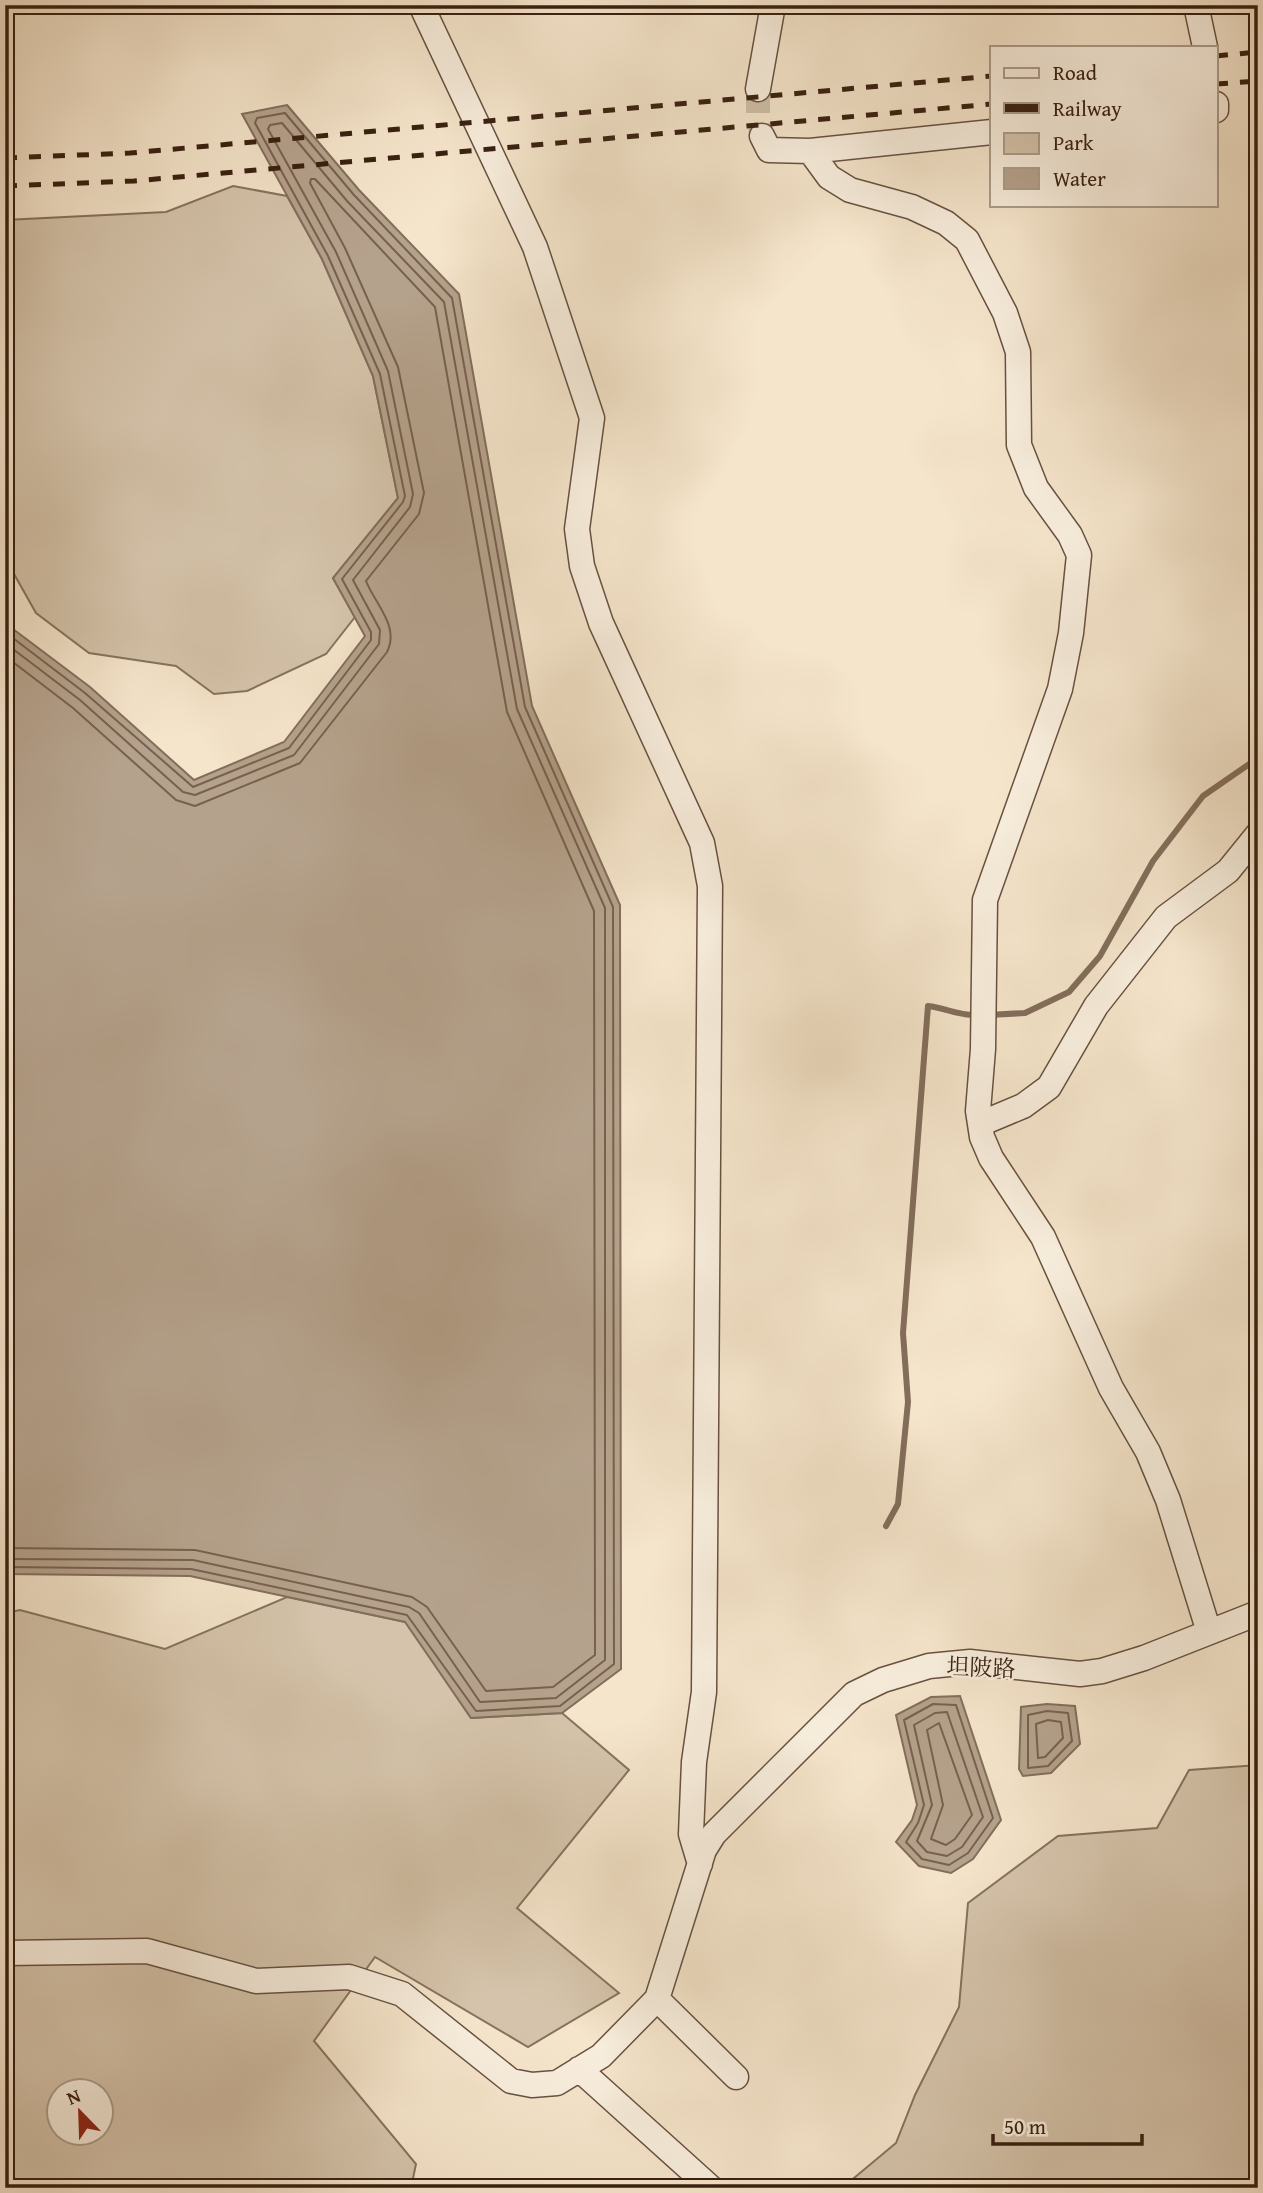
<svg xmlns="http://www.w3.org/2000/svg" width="1263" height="2193" viewBox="0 0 1263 2193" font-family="'Gentium Book Plus','Noto Serif SC',serif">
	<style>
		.green { fill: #d5c4ab; stroke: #87725e; stroke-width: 2; fill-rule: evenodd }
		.water { fill: #b5a28c; stroke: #836e5b; stroke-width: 2 }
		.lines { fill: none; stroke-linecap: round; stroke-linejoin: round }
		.shore { stroke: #77614e; stroke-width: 2 }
		.stream { stroke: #836e5b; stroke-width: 6 }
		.minor-tunnel { stroke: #cfbea6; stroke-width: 24; stroke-dasharray: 24 12; stroke-linecap: butt }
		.minor-casing { stroke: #685140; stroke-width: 27 }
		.minor { stroke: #f8eedd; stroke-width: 24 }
		.rail { stroke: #392011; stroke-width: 5; stroke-dasharray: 12 12; stroke-linecap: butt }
		.labels { text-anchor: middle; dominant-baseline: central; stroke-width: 5; stroke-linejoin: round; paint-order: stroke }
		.street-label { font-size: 23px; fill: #392011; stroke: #f8eedd }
	</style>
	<rect width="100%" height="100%" fill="#f5e5cb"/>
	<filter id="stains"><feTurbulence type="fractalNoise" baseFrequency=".00286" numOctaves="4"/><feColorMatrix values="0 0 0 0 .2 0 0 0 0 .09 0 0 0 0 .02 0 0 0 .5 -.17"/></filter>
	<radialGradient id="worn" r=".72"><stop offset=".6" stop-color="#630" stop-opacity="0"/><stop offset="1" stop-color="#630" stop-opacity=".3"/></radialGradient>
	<path class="green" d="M233,186l54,10 35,63 51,117 25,122 -65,80 22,39 -29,37 -79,37 -33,3 -38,-28 -87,-13 -53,-40 -31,-55v-338l161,-8z
		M287,1597l119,25 65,96 91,-5 67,57 -112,138 102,85 -91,54 -153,-90 -61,84 102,123 -5,24h-406v-575l15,-3 145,39zM60,2092h42v42h-42z
		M1258,1765v423h-416l54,-45 19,-48 44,-88 9,-104 90,-67 99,-8 32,-58z"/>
	<path class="water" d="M287,105l72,85 100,104 73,412 88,199 1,764 -59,44 -91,5 -66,-96 -215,-46 -185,-2v-951l85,64 104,93 90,-38 81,-106 -32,-58 65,-80 -25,-122 -51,-117 -80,-145z
		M960,1696l41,124 -28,39 -22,14 -32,-7 -23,-24 16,-22 5,-15 -21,-90 35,-18z
		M1047,1704l28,2 5,38 -29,29 -28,3 -4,-7 2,-62z"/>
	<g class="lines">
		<path class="shore" d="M5,632l80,61 108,94 96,-39 82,-108v-8l-29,-53 61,-77 2,-6 -25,-122 -52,-118 -73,-133 2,-5 28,-5 69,82 98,103 73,409 88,200 1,757 -54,42 -84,5 -69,-96 -216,-46 -186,-2
			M5,643l75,57 103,92 12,3 99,-40 85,-111 1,-14 -27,-50 57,-73 3,-13 -25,-123 -52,-119 -68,-123 2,-4 12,-2 65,78 97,101 73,407 88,199v752l-49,38 -76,4 -61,-89 -10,-6 -216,-47 -188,-1
			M5,656l68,52 103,92 19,6 105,-43 87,-111c13,-26 -12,-48 -21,-71l53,-67 5,-21 -26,-126 -53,-119 -35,-65 1,-4h4l120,128 72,405 87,199 1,744 -42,32 -67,4 -59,-84 -15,-10 -217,-47 -190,-2
			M933,1704l23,1 37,113 -25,35 -19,12 -27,-6 -16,-17 12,-19 6,-18 -20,-85z
			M1047,1711l21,2 4,28 -24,25 -20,2v-53z
			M947,1712l36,105 -21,30 -15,9 -20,-4 -10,-11 15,-36 -18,-80 21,-12z
			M1048,1720l13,2 2,16 -18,19 -7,1 -2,-34z
			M939,1723l33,92 -17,24 -9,6 -15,-6 12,-34 -16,-75z"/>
		<path class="stream" d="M988,1015l37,-2 44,-21 31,-36 53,-95 50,-65 55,-38
			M886,1526l12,-22 10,-102 -5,-69 25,-327c17,2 32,10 49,9"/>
		<path class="minor-tunnel" d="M758,89v28l4,19"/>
		<defs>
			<path id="minor" d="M421,5l114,242 57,171 -15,111 5,37 19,57 101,220 8,43 -6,806 -10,70 -3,72 9,30
				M1196,5l9,42
				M758,89l15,-84
				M1216,104v6
				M762,136l7,14 41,1 19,26 21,13 62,17 34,16 21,17 38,73 13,39 1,93 17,43 34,47 9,20 -8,78 -11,56 -75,211 -2,149 -5,62 4,26 9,21 52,79 68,151 37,64 20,48 41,132
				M810,151l182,-19
				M980,1124l43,-18 26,-19 47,-81 70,-89 62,-46 30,-37
				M5,1953l142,-2 109,30 93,-4 53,17 109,87 21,4 25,-2 44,-27 56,-57 47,-149 10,-16 140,-140 29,-14 46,-14 41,-4 110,12 22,-3 42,-13 114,-45
				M657,1999l79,78
				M579,2069l132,119"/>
		</defs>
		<use href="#minor" class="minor-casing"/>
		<use href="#minor" class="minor"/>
		<path class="rail" d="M1216,56l42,-4
			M1216,84l42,-3
			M5,158l125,-5 862,-77
			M5,186l129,-5 858,-77"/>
	</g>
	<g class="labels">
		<g class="street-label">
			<text transform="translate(981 1667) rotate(2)">坦陂路</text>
		</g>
	</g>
	<rect width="1263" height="2193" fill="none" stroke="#f5e5cb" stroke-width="28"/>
	<rect x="7" y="7" width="1249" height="2179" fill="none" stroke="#392011" stroke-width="3.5"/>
	<rect x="14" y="14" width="1235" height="2165" fill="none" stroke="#392011" stroke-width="2"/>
	<rect x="990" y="46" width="228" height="161" fill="#f8eedd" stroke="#ac9c8b" stroke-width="2"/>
	<rect x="1004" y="68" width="35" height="10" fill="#f8eedd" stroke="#ac9c8b" stroke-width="2"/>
	<text x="1053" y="80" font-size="21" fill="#392011">Road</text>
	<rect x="1004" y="103" width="35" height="10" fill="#392011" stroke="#ac9c8b" stroke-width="2"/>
	<text x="1053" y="116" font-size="21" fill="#392011">Railway</text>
	<rect x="1004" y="133" width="35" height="21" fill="#d5c4ab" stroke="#ac9c8b" stroke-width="2"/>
	<text x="1053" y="150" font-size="21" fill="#392011">Park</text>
	<rect x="1004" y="168" width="35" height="21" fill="#b5a28c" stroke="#ac9c8b" stroke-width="2"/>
	<text x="1053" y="186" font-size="21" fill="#392011">Water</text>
	<g transform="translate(80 2112) rotate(337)"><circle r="33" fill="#f8eedd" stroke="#ac9c8b" stroke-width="2"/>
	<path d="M0-5L12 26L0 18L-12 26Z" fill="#8f2418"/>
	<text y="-10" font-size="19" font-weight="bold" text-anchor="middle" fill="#392011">N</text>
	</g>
	<path d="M993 2134v10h149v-10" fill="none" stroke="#392011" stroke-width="3.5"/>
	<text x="1004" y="2134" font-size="21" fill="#392011" stroke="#f8eedd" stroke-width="5" paint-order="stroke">50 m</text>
	<rect width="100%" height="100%" filter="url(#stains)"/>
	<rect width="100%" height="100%" fill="url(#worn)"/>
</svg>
